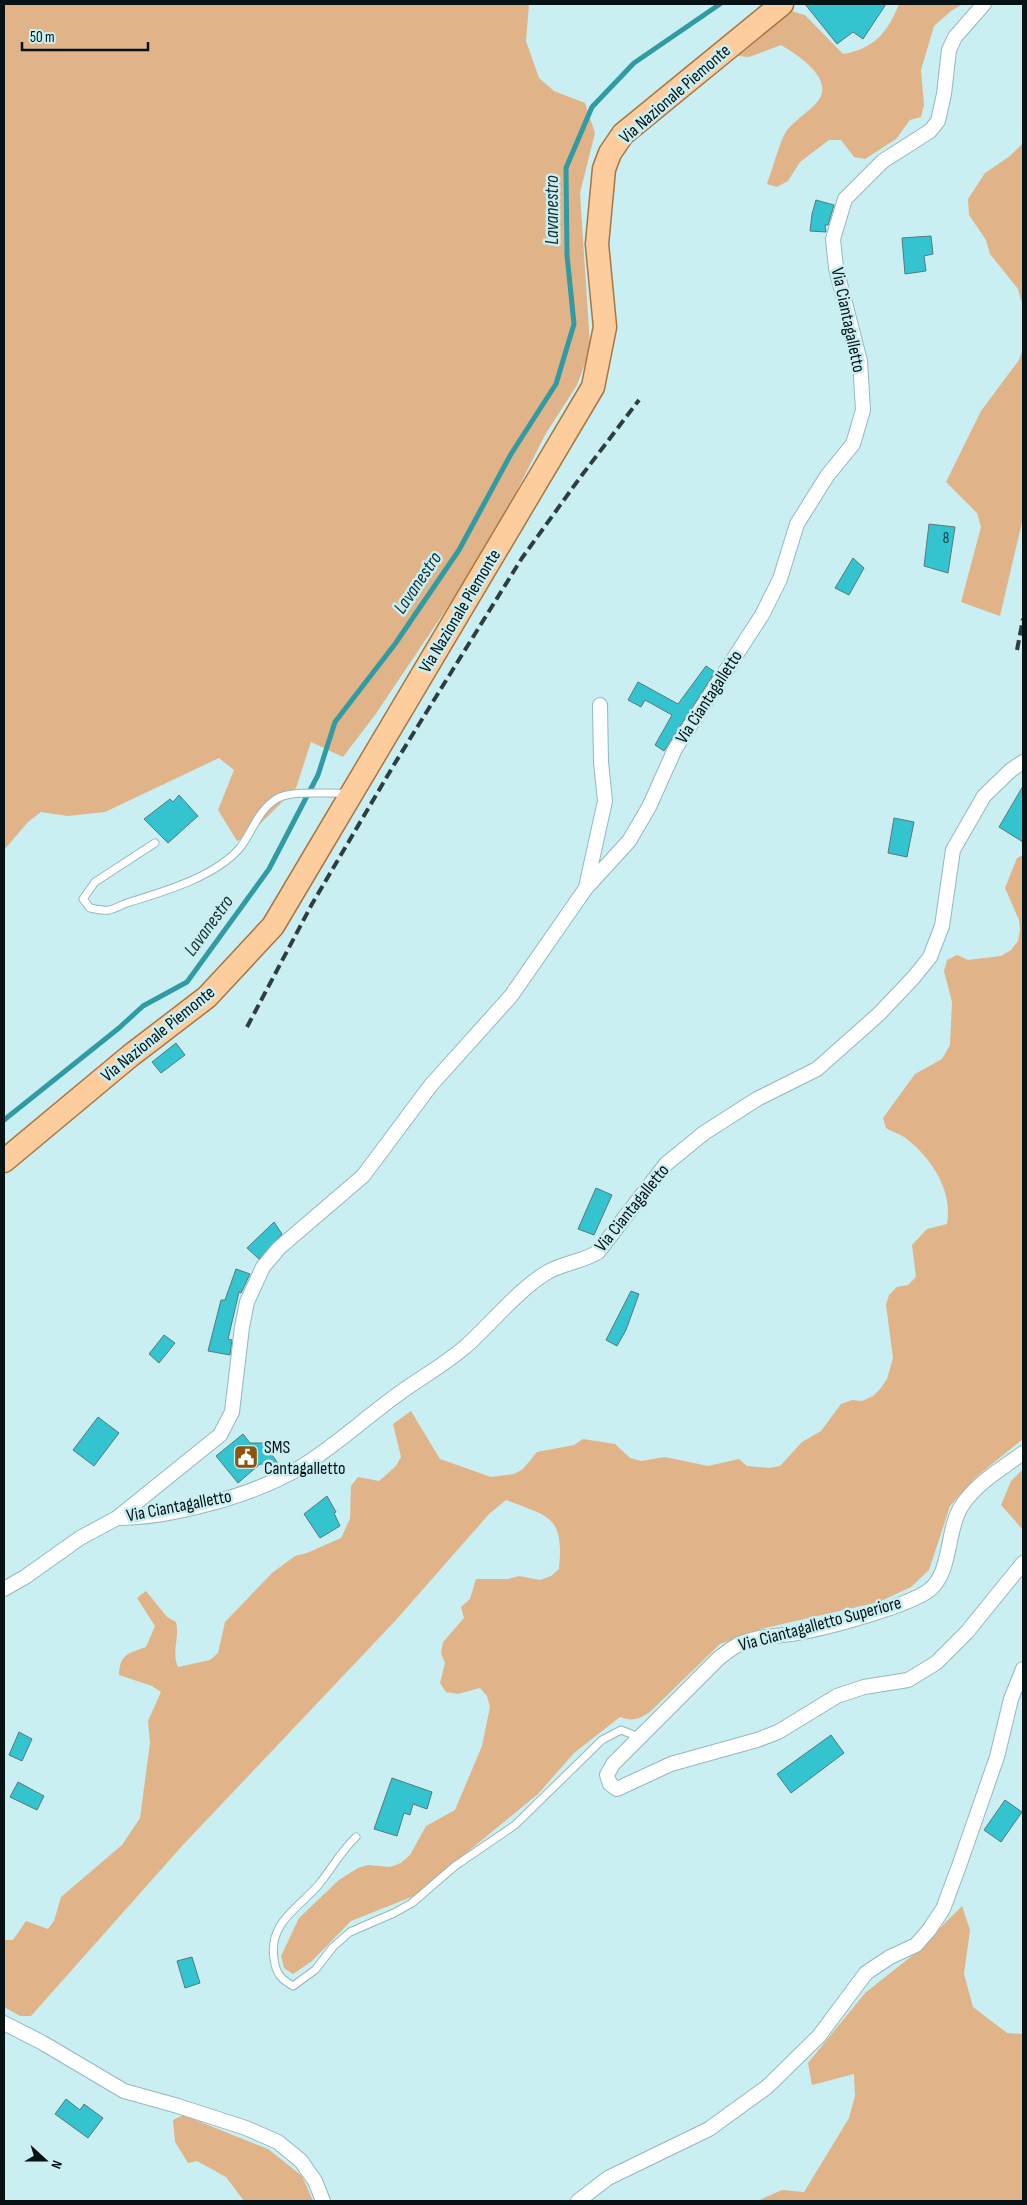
<svg xmlns="http://www.w3.org/2000/svg" width="1027" height="2205" viewBox="0 0 1027 2205" font-family="'Sofia Sans Condensed',sans-serif">
	<style>
		.green { fill: #e1b389 }
		.lines { fill: none; stroke-linecap: round; stroke-linejoin: round }
		.stream { stroke: #319ba3; stroke-width: 5 }
		.building { fill: #33c4cf; stroke: #57797c }
		.service-casing { stroke: #95b8bb; stroke-width: 9 }
		.minor-casing { stroke: #95b8bb; stroke-width: 16 }
		.primary-casing { stroke: #a77643; stroke-width: 25 }
		.service { stroke: #fff; stroke-width: 7 }
		.minor { stroke: #fff; stroke-width: 14 }
		.primary { stroke: #fecd9e; stroke-width: 22 }
		.rail { stroke: #2d3e3f; stroke-width: 4; stroke-dasharray: 10 5; stroke-linecap: butt }
		.labels { text-anchor: middle; dominant-baseline: central; stroke-width: 5; stroke-linejoin: round; paint-order: stroke }
		.number-label { font-size: 15px; fill: #113e42 }
		.street-label { font-size: 18px; fill: #061213; stroke: #caeff2 }
		.poi-label { font-size: 18px; fill: #061213; stroke: #caeff2; text-anchor: start }
		.water-label { font-size: 19px; font-style: italic; fill: #172e30; stroke: #caeff2 }
	</style>
	<rect width="100%" height="100%" fill="#caeff2"/>
	<path class="green" d="M4,4h525l-3,37 13,37 15,13 31,12 10,30 -15,60 10,152 -4,16 -9,24 -32,50 -55,109 -115,171 -29,38 -3,4 -32,-15 -15,46 -47,47 -12,6 -19,-31 16,-40 -15,-12 -114,54 -37,4 -27,-4 -13,10 -24,28z
		M899,4h64l-12,7 -17,15 -13,44 3,35 -3,12 -11,3 -14,19 -31,20 -11,-2 -13,-17h-12l-29,22 -12,19 -11,6 -10,-3c5,-13 13,-44 20,-54 9,-11 22,-18 31,-29 17,-22 -20,-46 -37,-56l-32,12 -11,-1 -2,-12 48,-35 21,6 38,39c31,-5 45,-22 56,-50z
		M1023,143v164l-5,-18 -28,-35 -4,-14 -17,-25 -1,-16 17,-26 25,-17z
		M1023,348v170l-23,98 -39,-14 20,-75 -4,-14 -31,-31 35,-71 38,-51z
		M1023,855v584l-47,38 -26,29 -21,64 -18,17 -32,15 -114,26 -45,16 -69,67c-11,8 -18,11 -31,6l-46,36 -36,41 -124,102 -63,25 -39,40 -19,13 -9,-6 -3,-12 18,-38 40,-38 19,-12 10,-3 22,2 11,-4 9,-8 16,-29 29,-16 27,-64 8,-39 -3,-11 -7,-8 -22,6 -12,-2 -6,-9 5,-20 -4,-10 2,-11 21,-24 -3,-11 9,-8 6,-20h32l11,-3 21,4 11,-4 8,-7c5,-53 -9,-52 -53,-69l-17,14 -93,106 -214,226 -151,170h-11l-16,-9v-67h9l13,-19 22,8 6,-8 7,-24 61,-52 18,-27 10,-75 -2,-22 13,-29 -9,-6 -33,-11c1,-21 8,-21 27,-28l9,-21 -18,-28 9,-7 21,26 9,5c4,17 -5,29 2,45l32,-7 8,-7 7,-31 47,-49 23,-17 12,-3 34,-15 9,-19 1,-33 7,-9 21,4 17,-15 5,-9 -8,-33 18,-13 29,48 51,18 23,-3 9,-5 14,-17 37,-7 9,-6 32,5 15,14 11,3 24,-4 43,9 31,-7 8,7 22,2 11,-2 22,-24 19,-11 20,-27 11,-4 10,1 11,-5 7,-7 7,-10 6,-21 -7,-53 3,-10 8,-8 11,-2 8,-8 -4,-32 15,-16 20,-5c6,-33 -15,-65 -40,-85 -6,-5 -15,-7 -21,-11l-3,-10 32,-44 27,-15 8,-14 2,-43 -8,-31 3,-11 10,-5 11,5 33,-4 10,-6 7,-9 2,-11 -1,-10 -14,-32 12,-30z
		M1023,1469v61l-22,-25 10,-24z
		M962,1906l8,24 -6,44 9,33 34,26 16,1v167h-266l25,-11 22,2 45,-74 6,-22 -1,-22 -42,11 -4,-22 57,-70 48,-38z
		M183,2115l85,34 34,27 11,25h-69l-18,-24 -29,-16 -9,2 -13,-21 -2,-22z"/>
	<g class="lines">
		<path class="stream" d="M4,1120l115,-92 24,-22 44,-24 82,-113 49,-94 17,-53 60,-78 64,-94 52,-96 45,-70 18,-60 -7,-69 -1,-87 26,-61 42,-44 86,-59"/>
	</g>
	<path class="building" d="M805,4h81l-23,35 -10,-7 -16,12z
		M816,200l18,5 -6,20h-3l1,7 -16,-1 2,-17z
		M931,236l2,18 -9,2 2,15 -21,3 -3,-36z
		M929,524l26,3 -7,46 -24,-7z
		M853,558l11,10 -15,27 -14,-7z
		M706,666l9,6 -51,79 -9,-6 17,-30 -27,-15 -4,7 -13,-7 10,-18 40,22z
		M1023,786v56l-24,-15z
		M179,795l19,21 -30,27 -24,-24 26,-20 3,3z
		M894,818l20,4 -7,35 -19,-4z
		M176,1043l9,12 -24,18 -9,-11z
		M596,1188l16,7 -18,40 -16,-6z
		M274,1222l8,12 -23,25 -12,-11z
		M236,1269l14,5 -9,19 -2,-1 -11,47 4,1 -2,15 -22,-4 13,-51h4z
		M631,1291l8,3 -13,36 -9,16 -11,-6z
		M164,1335l11,8 -16,20 -10,-9z
		M98,1417l21,16 -25,33 -21,-16z
		M243,1434l7,9h14l15,22 -19,-1 -22,19 -22,-27z
		M327,1496l9,16 -2,1 6,13 -20,12 -16,-24z
		M19,1732l13,7 -10,22 -13,-6z
		M831,1735l13,18 -53,40 -14,-19z
		M392,1778l40,14 -5,17 -14,-5 -3,11 -6,-2 -7,23 -23,-7z
		M18,1782l26,14 -7,14 -27,-13z
		M1005,1800l17,12 -21,30 -17,-12z
		M192,1957l8,26 -15,5 -8,-27z
		M66,2099l14,11 4,-6 19,14 -15,20 -33,-24z"/>
	<g class="lines">
		<defs>
			<path id="service" d="M155,843l-60,39 -12,17 7,9c6,1 14,3 19,2 6,-1 12,-5 18,-7 35,-11 86,-25 112,-54 14,-17 18,-39 39,-51 16,-8 49,-4 68,-5
				M356,1837c-15,14 -24,31 -36,46 -19,24 -52,38 -46,76 2,15 7,20 19,27l22,-16 18,-23 17,-15 44,-19 18,-10 43,-37 60,-41 87,-85 19,-10 18,7"/>
			<path id="minor" d="M586,887l19,-86 -4,-39 -1,-57
				M1023,1453c-22,16 -48,31 -62,54 -15,24 -9,67 -33,84 -21,15 -98,36 -126,41 -20,5 -48,3 -66,14 -6,3 -11,8 -16,11l-107,107 -6,11 3,9 7,5 54,-25 86,-24 21,-8 59,-36 27,-9 44,-7 28,-17 31,-31 56,-69
				M117,1518c54,0 138,-23 184,-51 34,-21 64,-49 96,-72 23,-17 47,-30 68,-48 26,-23 53,-57 81,-74 16,-10 36,-11 52,-21l68,-88 38,-31 53,-34 60,-30 62,-55 35,-37 16,-20 12,-31 11,-76 31,-54 27,-26 12,-8
				M4,1589l21,-12 55,-39 37,-20 103,-83 12,-23 10,-85 5,-25 16,-35 16,-19 84,-72 68,-91 80,-89 75,-108 43,-47 20,-34 26,-58 87,-134 18,-36 17,-55 30,-48 26,-32 10,-34 -3,-49 -24,-93 -3,-29 12,-40 38,-38 47,-30 8,-10 6,-27 5,-44 6,-13 29,-33
				M4,2023l39,20 81,48 54,15 68,22 32,14 23,19 14,20 8,20
				M578,2201l30,-23 101,-49 58,-42 52,-51 47,-63 24,-16 26,-12 13,-15 14,-21 16,-43 38,-109 14,-58 12,-30"/>
			<path id="primary" d="M4,1161l126,-105 77,-59 66,-71 320,-539 12,-60 -8,-83 7,-75 6,-16 13,-19 159,-130"/>
		</defs>
		<use href="#service" class="service-casing"/>
		<use href="#minor" class="minor-casing"/>
		<use href="#primary" class="primary-casing"/>
		<use href="#service" class="service"/>
		<use href="#minor" class="minor"/>
		<use href="#primary" class="primary"/>
		<path class="rail" d="M1017,650l6,-31
			M247,1027l65,-123 83,-141 127,-205 57,-79 60,-79"/>
	</g>
	<defs>
		<symbol id="civic-square" viewBox="-11 -11 22 22"><rect x="-9" y="-9" width="18" height="18" rx="4" fill="#8e530f" stroke="#caeff2"/><path d="M-.6-6.5H3V-4.5H.6V-3L4-1V1h2V6H-6V1h2V-1L-.6-3ZM-1.2 2.5V6h2.4V2.5Z" fill="#fff"/></symbol>
	</defs>
	<g fill-rule="evenodd">
		<use href="#civic-square" x="232" y="1443" width="28" height="28"/>
	</g>
	<g class="labels">
		<g class="number-label">
			<text x="946" y="538">8</text>
		</g>
		<g class="street-label">
			<text transform="translate(675 94) rotate(-41)">Via Nazionale Piemonte</text>
			<text transform="translate(848 320) rotate(78)">Via Ciantagalletto</text>
			<text transform="translate(460 611) rotate(-59)">Via Nazionale Piemonte</text>
			<text transform="translate(709 697) rotate(-57)">Via Ciantagalletto</text>
			<text transform="translate(158 1034) rotate(-39)">Via Nazionale Piemonte</text>
			<text transform="translate(632 1208) rotate(-51)">Via Ciantagalletto</text>
			<text transform="translate(179 1506) rotate(-11)">Via Ciantagalletto</text>
			<text transform="translate(820 1624) rotate(-15)">Via Ciantagalletto Superiore</text>
		</g>
		<g class="poi-label">
			<text x="264" y="1447">SMS<tspan x="264" dy="21">Cantagalletto</tspan></text>
		</g>
		<g class="water-label">
			<text transform="translate(552 210) rotate(-90)">Lavanestro</text>
			<text transform="translate(418 583) rotate(-56)">Lavanestro</text>
			<text transform="translate(209 926) rotate(-54)">Lavanestro</text>
		</g>
	</g>
	<rect width="1027" height="2205" fill="none" stroke="#061213" stroke-width="10"/>
	<g transform="translate(45 2160) rotate(111)" stroke="#caeff2" stroke-width="4" paint-order="stroke">
	<path d="M0-4L9 19L0 12L-9 19Z" fill="#061213"/>
	<text y="-8" font-size="14" font-weight="bold" text-anchor="middle" fill="#061213">N</text>
	</g>
	<path d="M22 42v8h126v-8" fill="none" stroke="#061213" stroke-width="2.5"/>
	<text x="30" y="42" font-size="15" fill="#061213" stroke="#caeff2" stroke-width="4" paint-order="stroke">50 m</text>
</svg>
